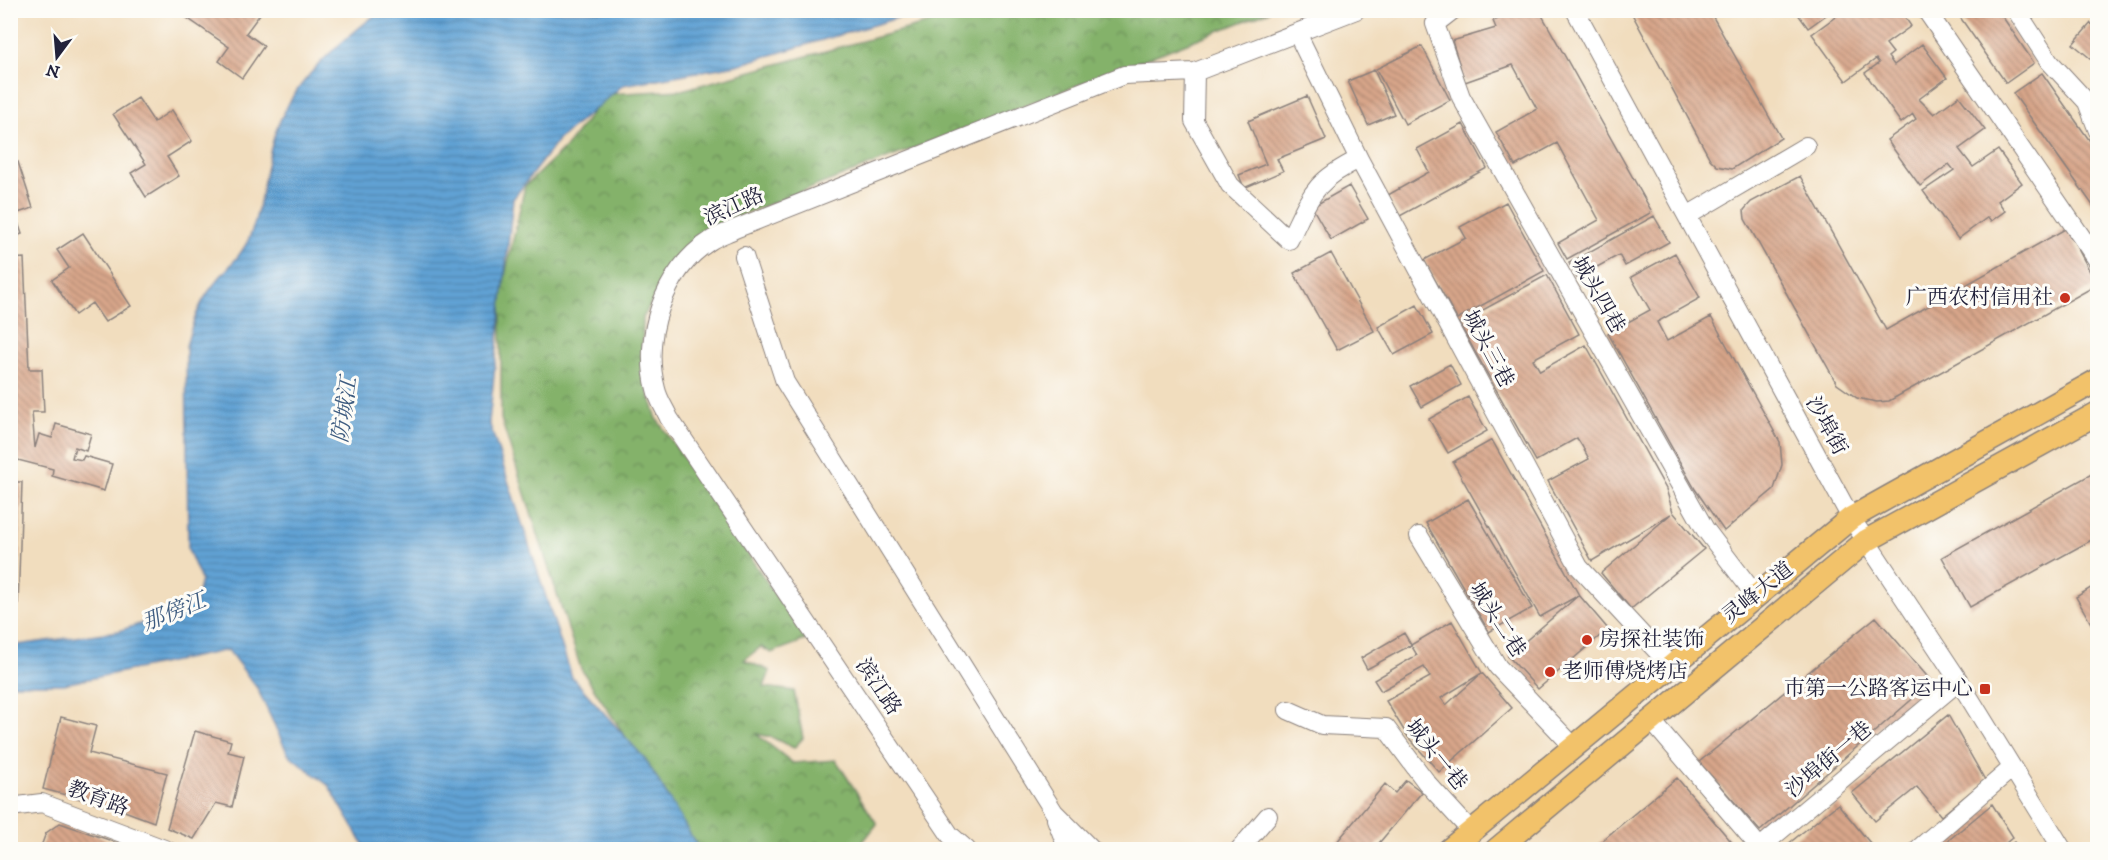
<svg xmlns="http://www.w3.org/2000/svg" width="2108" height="860" viewBox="0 0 2108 860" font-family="'IM FELL DW Pica','Noto Serif SC',serif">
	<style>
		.forest { fill: url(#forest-crowns); stroke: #536a53; stroke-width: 1.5 }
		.water { fill: url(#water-rules); stroke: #416288; stroke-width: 1.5 }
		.building { fill: url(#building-back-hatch) }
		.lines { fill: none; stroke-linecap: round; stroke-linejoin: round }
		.minor-casing { stroke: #8a807c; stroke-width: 20 }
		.major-casing { stroke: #8a807c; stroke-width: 25 }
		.minor { stroke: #fff; stroke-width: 18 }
		.major { stroke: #f2c26a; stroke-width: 22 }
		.poi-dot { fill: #c8321e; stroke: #fdfcf7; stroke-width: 2 }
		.labels { text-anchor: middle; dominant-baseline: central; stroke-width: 6; stroke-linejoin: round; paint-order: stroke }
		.street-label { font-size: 21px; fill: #22223b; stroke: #fdfcf7 }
		.poi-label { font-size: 21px; fill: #22223b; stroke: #fdfcf7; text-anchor: end }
		.water-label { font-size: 22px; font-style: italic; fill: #3e5c80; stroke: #fdfcf7 }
	</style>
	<defs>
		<pattern id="forest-crowns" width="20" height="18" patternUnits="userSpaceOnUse" patternTransform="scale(1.5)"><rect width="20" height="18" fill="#84b26b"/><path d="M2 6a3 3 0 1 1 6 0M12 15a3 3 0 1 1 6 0" fill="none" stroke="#6c9059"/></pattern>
		<pattern id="water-rules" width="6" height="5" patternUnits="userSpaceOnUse" patternTransform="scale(1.5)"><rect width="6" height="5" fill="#60a2d4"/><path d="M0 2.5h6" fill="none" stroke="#4f84ad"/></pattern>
		<pattern id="building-back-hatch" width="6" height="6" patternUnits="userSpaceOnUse" patternTransform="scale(1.5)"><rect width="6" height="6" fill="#d8a68a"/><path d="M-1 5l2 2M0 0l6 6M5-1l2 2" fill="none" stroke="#af8772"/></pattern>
	</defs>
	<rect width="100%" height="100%" fill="#fdfcf7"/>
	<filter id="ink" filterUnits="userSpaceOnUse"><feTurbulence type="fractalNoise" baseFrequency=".0167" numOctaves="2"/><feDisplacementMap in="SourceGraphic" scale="12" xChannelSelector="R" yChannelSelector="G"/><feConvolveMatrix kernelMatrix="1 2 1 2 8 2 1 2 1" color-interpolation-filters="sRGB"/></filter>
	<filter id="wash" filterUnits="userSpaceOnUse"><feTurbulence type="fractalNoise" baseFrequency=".008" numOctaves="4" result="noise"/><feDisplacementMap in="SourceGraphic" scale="24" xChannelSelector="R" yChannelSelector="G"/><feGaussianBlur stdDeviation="1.35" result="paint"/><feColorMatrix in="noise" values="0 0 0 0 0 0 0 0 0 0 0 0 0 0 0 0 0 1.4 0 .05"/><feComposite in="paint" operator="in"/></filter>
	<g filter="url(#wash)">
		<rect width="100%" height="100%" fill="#f1ddbe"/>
		<path class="forest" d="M973,11h297l-542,209 -34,23 -29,35 -22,40 -1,54 15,47 149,221 -35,13 -10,-6 -17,13 26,11 -6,16 30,4 9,47 -9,10 -23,-11 -15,-3 37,29 43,-3 41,64 -15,19v6h-163l-118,-180 -80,-250v-126l24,-107 40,-38 41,-54 76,-4z"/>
		<path class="water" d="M380,11h541l-184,54 -114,20 -65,55 -45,59 -24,223 83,255 74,83 53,89h-333l-37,-63 -41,-32 -31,-66 -29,-38 -164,34h-53v-38l108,-15 76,-26 6,-25 -13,-31 -2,-203c6,-21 12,-41 26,-59 12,-16 30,-31 38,-51 13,-33 14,-69 25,-102 16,-52 64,-91 105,-123z"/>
		<g id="blocks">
			<path class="building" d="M182,10h81l-17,23 18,13 -22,32 -23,-17 10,-14 -49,-34z
				M1521,10h18l113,202 -85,47 -9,-16 41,-23 -42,-77 -42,23 -19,-34 41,-23 -24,-44 -48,17 -13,-41 44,-13 -3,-7z
				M1630,10h79l72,128 -49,31 -15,-3 -7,-7z
				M1795,10h38l-25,18z
				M1841,10h59l11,16 -25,18 7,9 -5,4 6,8 28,-21 25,34 -28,21 15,15 25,-18 26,34 -26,19 14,18 25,-17 24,33 -24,18 7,10 -14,10 -3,-4 -30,22 -35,-48 31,-21 -5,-6 -29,22 -33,-46 29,-21 -3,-5 -12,9 -36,-50 14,-10 -3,-4 -30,22 -34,-47 30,-22z
				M1955,10h43l36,53 -28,20z
				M2091,23l6,6v35l-24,-20z
				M1422,46l28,54 -45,24 -29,-55z
				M1374,70l20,44 -26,11 -20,-44z
				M2042,73l55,78v53l-3,3 -81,-114z
				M1307,96l19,43 -49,20 6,12 -39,17 -5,-13 27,-11 -18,-43z
				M138,98l16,24 18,-12 20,31 -25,16 12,19 -33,21 -15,-24 15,-9 -33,-50z
				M1463,124l24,44 -87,48 -12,-21 41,-23 -12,-23z
				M18,162l15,46 -18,6 7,20 -12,4v-74z
				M1800,176l86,154 181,-102 30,57 -208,116 -12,1 -20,-4 -20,-14 -92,-165 -1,-9 7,-8z
				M1349,186l19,33 -37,21 -19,-33z
				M1506,202l38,69 -87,48 -33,-59 42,-22 -6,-11z
				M1654,216l15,26 -44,24 -6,-11 -42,23 -8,-15z
				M83,233l48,73 -26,16 -13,-19 -17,12 -23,-35 17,-12 -12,-18z
				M1331,253l43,78 -37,19 -43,-77z
				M1675,253l25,45 -43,24 10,19 44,-24 69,125 2,23 -8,24 -50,42 -29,-42 -87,-156 42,-23 -19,-33z
				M24,258l5,111h13l2,43h-12l3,36 4,-14 13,4 4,-14 35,10 -5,17 -11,-4 -3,11 10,2 2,-4 28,8 -8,27 -52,-15 1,-7 -43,-11v-199z
				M1547,275l32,59 -46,25 7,12 46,-26 80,144 7,23 31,37 -73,60 -30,-36 70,-59 -79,47 -44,-80 41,-22 -7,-13 -5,-8 -41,23 -77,-138z
				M1417,305l16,29 -39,21 -16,-28z
				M1450,364l11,21 -39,22 -12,-21z
				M1468,397l19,34 -39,22 -19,-34z
				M1492,440l87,155 29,34 -70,60 -30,-33 71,-61 -39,22 -87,-155z
				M2097,471v66l-127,70 -28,-50z
				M10,482h12l-4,126 -8,-1z
				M1468,499l64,109 -43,24 -63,-109z
				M2097,584v50l-21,-37z
				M1876,617l56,65 -172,149 -61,-69z
				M1452,621l30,52 -41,25 5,7 36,-32 30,35 -73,64 -31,-35 -22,-36 44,-24 -6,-10 -43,24 -7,-11 43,-25 -6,-10 -44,24 -6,-11 43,-25 7,12z
				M1948,715l37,65 -44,36 -24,-29 -42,34 -23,-28z
				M61,717l35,9 -7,27 78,20 -13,49 -35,-13 -76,-20z
				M195,731l36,10 -3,11 16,4 -12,51 -16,-4 -22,36 -27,-11z
				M1677,778l58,68 -4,3h-139z
				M1406,780l16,12 -48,57h-43l54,-65 10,9z
				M1838,804l37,45h-93l42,-34z
				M1992,804l21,33 -13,11 -62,1z
				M60,823l49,17 24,9h-93l6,-16z
				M2014,842l5,7h-16z"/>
		</g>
	</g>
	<g filter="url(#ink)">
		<use href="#blocks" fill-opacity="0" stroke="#8a807c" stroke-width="1.5"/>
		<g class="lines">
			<defs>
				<path id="minor" d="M1453,10l-18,14 26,73 244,432 51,67
					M1575,10l276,508 108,163 104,169
					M1926,10l172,251
					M2016,10l33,51 38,41 11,29
					M1297,33l62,126 220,408 91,98
					M1195,72l-1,49 36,64 59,55c22,-44 23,-58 70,-81
					M1687,216l119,-70
					M744,256l41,126 269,430 38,38
					M1419,536l79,131 75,79
					M1288,710l34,15 64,3 41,55 44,48
					M1651,720l111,130
					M10,807l32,-4 125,47
					M1056,819l12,31
					M967,850l-17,-15 -281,-417c-4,-9 -11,-19 -13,-29 -14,-52 8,-119 54,-148 7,-5 17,-8 25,-12l389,-154 71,-3 161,-62
					M1239,850l29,-34
					M1757,850l202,-169
					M1917,850l95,-82"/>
				<path id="major" d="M1449,850l402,-332 247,-138
					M1496,850l370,-309 232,-128"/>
			</defs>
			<use href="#minor" class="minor-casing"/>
			<use href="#major" class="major-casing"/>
			<use href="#minor" class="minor"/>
			<use href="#major" class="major"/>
		</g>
	</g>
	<g class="poi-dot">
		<circle cx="2065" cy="298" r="6"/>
		<circle cx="1587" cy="640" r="6"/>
		<circle cx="1550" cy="672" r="6"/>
		<rect x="1979" y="683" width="12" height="12" rx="3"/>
	</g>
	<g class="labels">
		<g class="street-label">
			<text transform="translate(734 207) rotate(-24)">滨江路</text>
			<text transform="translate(1598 295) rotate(60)">城头四巷</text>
			<text transform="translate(1488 349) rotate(62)">城头三巷</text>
			<text transform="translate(1826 426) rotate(61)">沙埠街</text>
			<text transform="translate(1758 593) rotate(-39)">灵峰大道</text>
			<text transform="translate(1497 620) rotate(57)">城头二巷</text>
			<text transform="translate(878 687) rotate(56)">滨江路</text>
			<text transform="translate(1436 755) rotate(51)">城头一巷</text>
			<text transform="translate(1829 760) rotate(-40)">沙埠街一巷</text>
			<text transform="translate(98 799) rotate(20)">教育路</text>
		</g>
		<g class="poi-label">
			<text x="2053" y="298">广西农村信用社</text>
			<text x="1599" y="640" text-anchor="start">房探社装饰</text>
			<text x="1562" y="672" text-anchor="start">老师傅烧烤店</text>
			<text x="1973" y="689">巿第一公路客运中心</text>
		</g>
		<g class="water-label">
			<text transform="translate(345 410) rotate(-82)">防城江</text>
			<text transform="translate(174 612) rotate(-22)">那傍江</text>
		</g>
	</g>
	<rect width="2108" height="860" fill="none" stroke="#fdfcf7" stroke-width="36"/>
	<g transform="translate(57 57) rotate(196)" stroke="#fdfcf7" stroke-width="4.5" paint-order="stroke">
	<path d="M0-4.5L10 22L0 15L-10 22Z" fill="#22223b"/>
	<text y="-9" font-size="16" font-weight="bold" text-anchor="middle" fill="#22223b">N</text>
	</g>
</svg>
